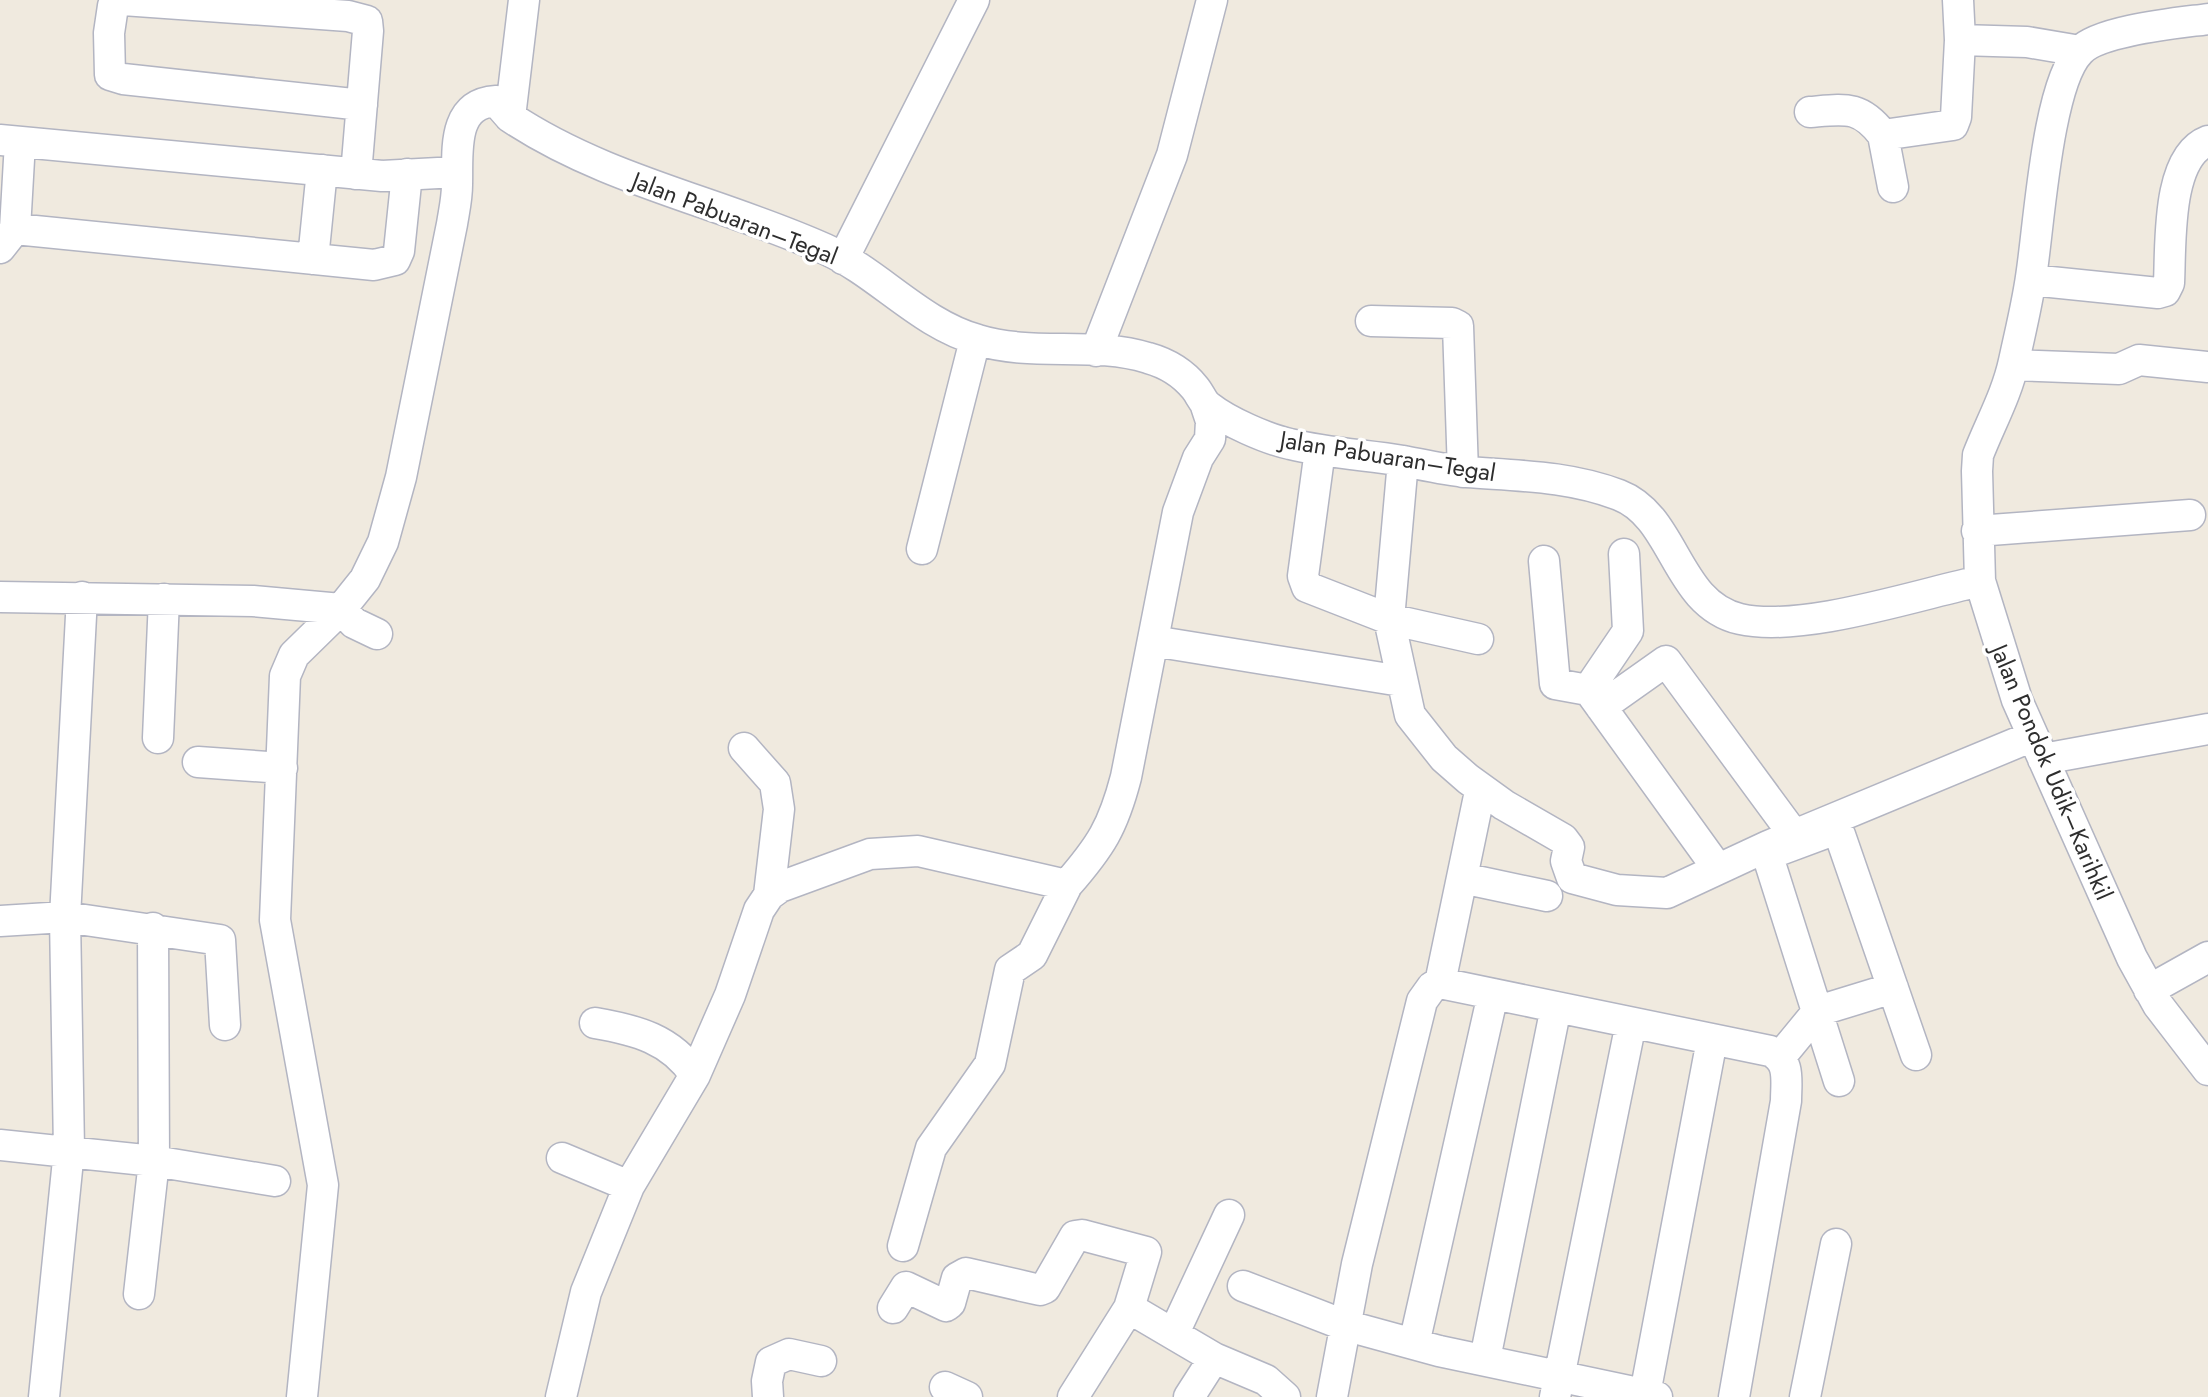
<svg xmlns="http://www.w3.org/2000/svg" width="2208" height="1397" viewBox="0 0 2208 1397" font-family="Jost,sans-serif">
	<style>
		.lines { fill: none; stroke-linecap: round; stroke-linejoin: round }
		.minor-casing { stroke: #b3b5c2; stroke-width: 33 }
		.minor { stroke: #fff; stroke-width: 30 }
		.labels { text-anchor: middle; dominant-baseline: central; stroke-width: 7; stroke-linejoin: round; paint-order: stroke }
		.street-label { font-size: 24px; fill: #2e2e2e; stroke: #fff }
	</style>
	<rect width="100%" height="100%" fill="#f0eadf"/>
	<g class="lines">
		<defs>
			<path id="minor" d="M524,0l-14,117c96,64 211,85 315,132 54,24 95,75 153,91 55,17 115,1 170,18 18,5 35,15 47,30 5,6 8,15 14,19 19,15 58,32 81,37 37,9 76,11 113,17 21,4 43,9 64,11 53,4 102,4 152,23 57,22 56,109 121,124 62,14 176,-24 240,-38
				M1958,0l2,40 67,2 53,9
				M2208,19c-29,4 -108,11 -128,32 -33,33 -41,176 -49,226 -4,28 -11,56 -17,84 -7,33 -24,63 -36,94l-1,16 3,110 37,119 115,258 26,47 50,65
				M1810,112c35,-3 50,-7 73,23
				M0,140l382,36 75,-4
				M356,174l12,-143 -1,-10 -19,-5 -225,-16 -10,6 -4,27 1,42 13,4 239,26
				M1893,187l-10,-52 70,-10 3,-8 4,-77
				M15,229l359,36 21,-5 4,-9 8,-77
				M0,248l15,-19 5,-87
				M313,259l9,-89
				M843,259l131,-259
				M2031,280l127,13 7,-2 4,-8c2,-38 -3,-126 39,-142
				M1371,321l81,2 6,3 5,146
				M1096,351l76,-196 40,-155
				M2013,365l106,4 20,-9 69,7
				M1320,450l-17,126 4,11 82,32 89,20
				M1403,461l-14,158 21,96 34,43 24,21 36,26 59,34 6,8 -3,14 6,17 45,12 50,3 101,-47 265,-110
				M1977,531l213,-16
				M922,549l53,-209
				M1544,561l11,123 33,6 40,-59 -4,-77
				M0,597l253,4 88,8 13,14 23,11
				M1153,641l248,40
				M1591,693l127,176
				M1601,707l65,-46 128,174
				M158,738l6,-139
				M744,748l31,35 4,26 -10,86
				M2043,759l165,-30
				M198,762l84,6
				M1462,878l85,18
				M0,921l65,-4 155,23 5,85
				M1440,983l39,-187
				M2149,990l59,-33
				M595,1023c41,7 76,16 100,52
				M1781,1056l37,-45 75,-23
				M1839,1081l-69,-218 2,-10 59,-22 9,4 76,220
				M0,1145l154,16 121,20
				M562,1158l67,28
				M903,1246l28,-98 59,-84 20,-94 22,-15 35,-70
				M1243,1286l101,39 95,26 218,46
				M139,1294l15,-133 -1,-233
				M893,1308l13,-21 40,19 4,-3 7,-25 9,-5 74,17 5,-2 30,-52 7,-1 64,17 -17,56
				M1174,1333l55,-118
				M1414,1344l79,-350
				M1485,1359l71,-352
				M945,1387l22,10
				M1645,1394l67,-354
				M44,1397l25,-247 -4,-233 17,-320
				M302,1397l21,-212 -48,-265 10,-244 9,-21 47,-46 24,-30 18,-37 18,-65 51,-253c2,-13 5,-25 5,-39 1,-33 -6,-81 39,-84l14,16
				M561,1397l25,-105 43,-106 66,-111 35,-80 29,-85 10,-15 11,-8 90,-33 48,-3 149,34c34,-39 46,-58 59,-108l52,-265 20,-54 12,-19 1,-18 -5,-15
				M768,1397l-1,-16 4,-19 18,-8 32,7
				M1073,1397l56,-89 85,50 52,22 19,17
				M1189,1397l25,-39
				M1332,1397l25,-133 65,-263 10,-14 8,-4 330,68c21,10 16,30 16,50l-52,296
				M1555,1397l76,-374
				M1805,1397l31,-153"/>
		</defs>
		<use href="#minor" class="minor-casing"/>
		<use href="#minor" class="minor"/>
	</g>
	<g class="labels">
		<g class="street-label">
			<text transform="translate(735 218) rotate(21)">Jalan Pabuaran–Tegal</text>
			<text transform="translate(1388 456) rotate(9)">Jalan Pabuaran–Tegal</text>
			<text transform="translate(2052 772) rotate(67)">Jalan Pondok Udik–Karihkil</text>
		</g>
	</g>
</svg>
